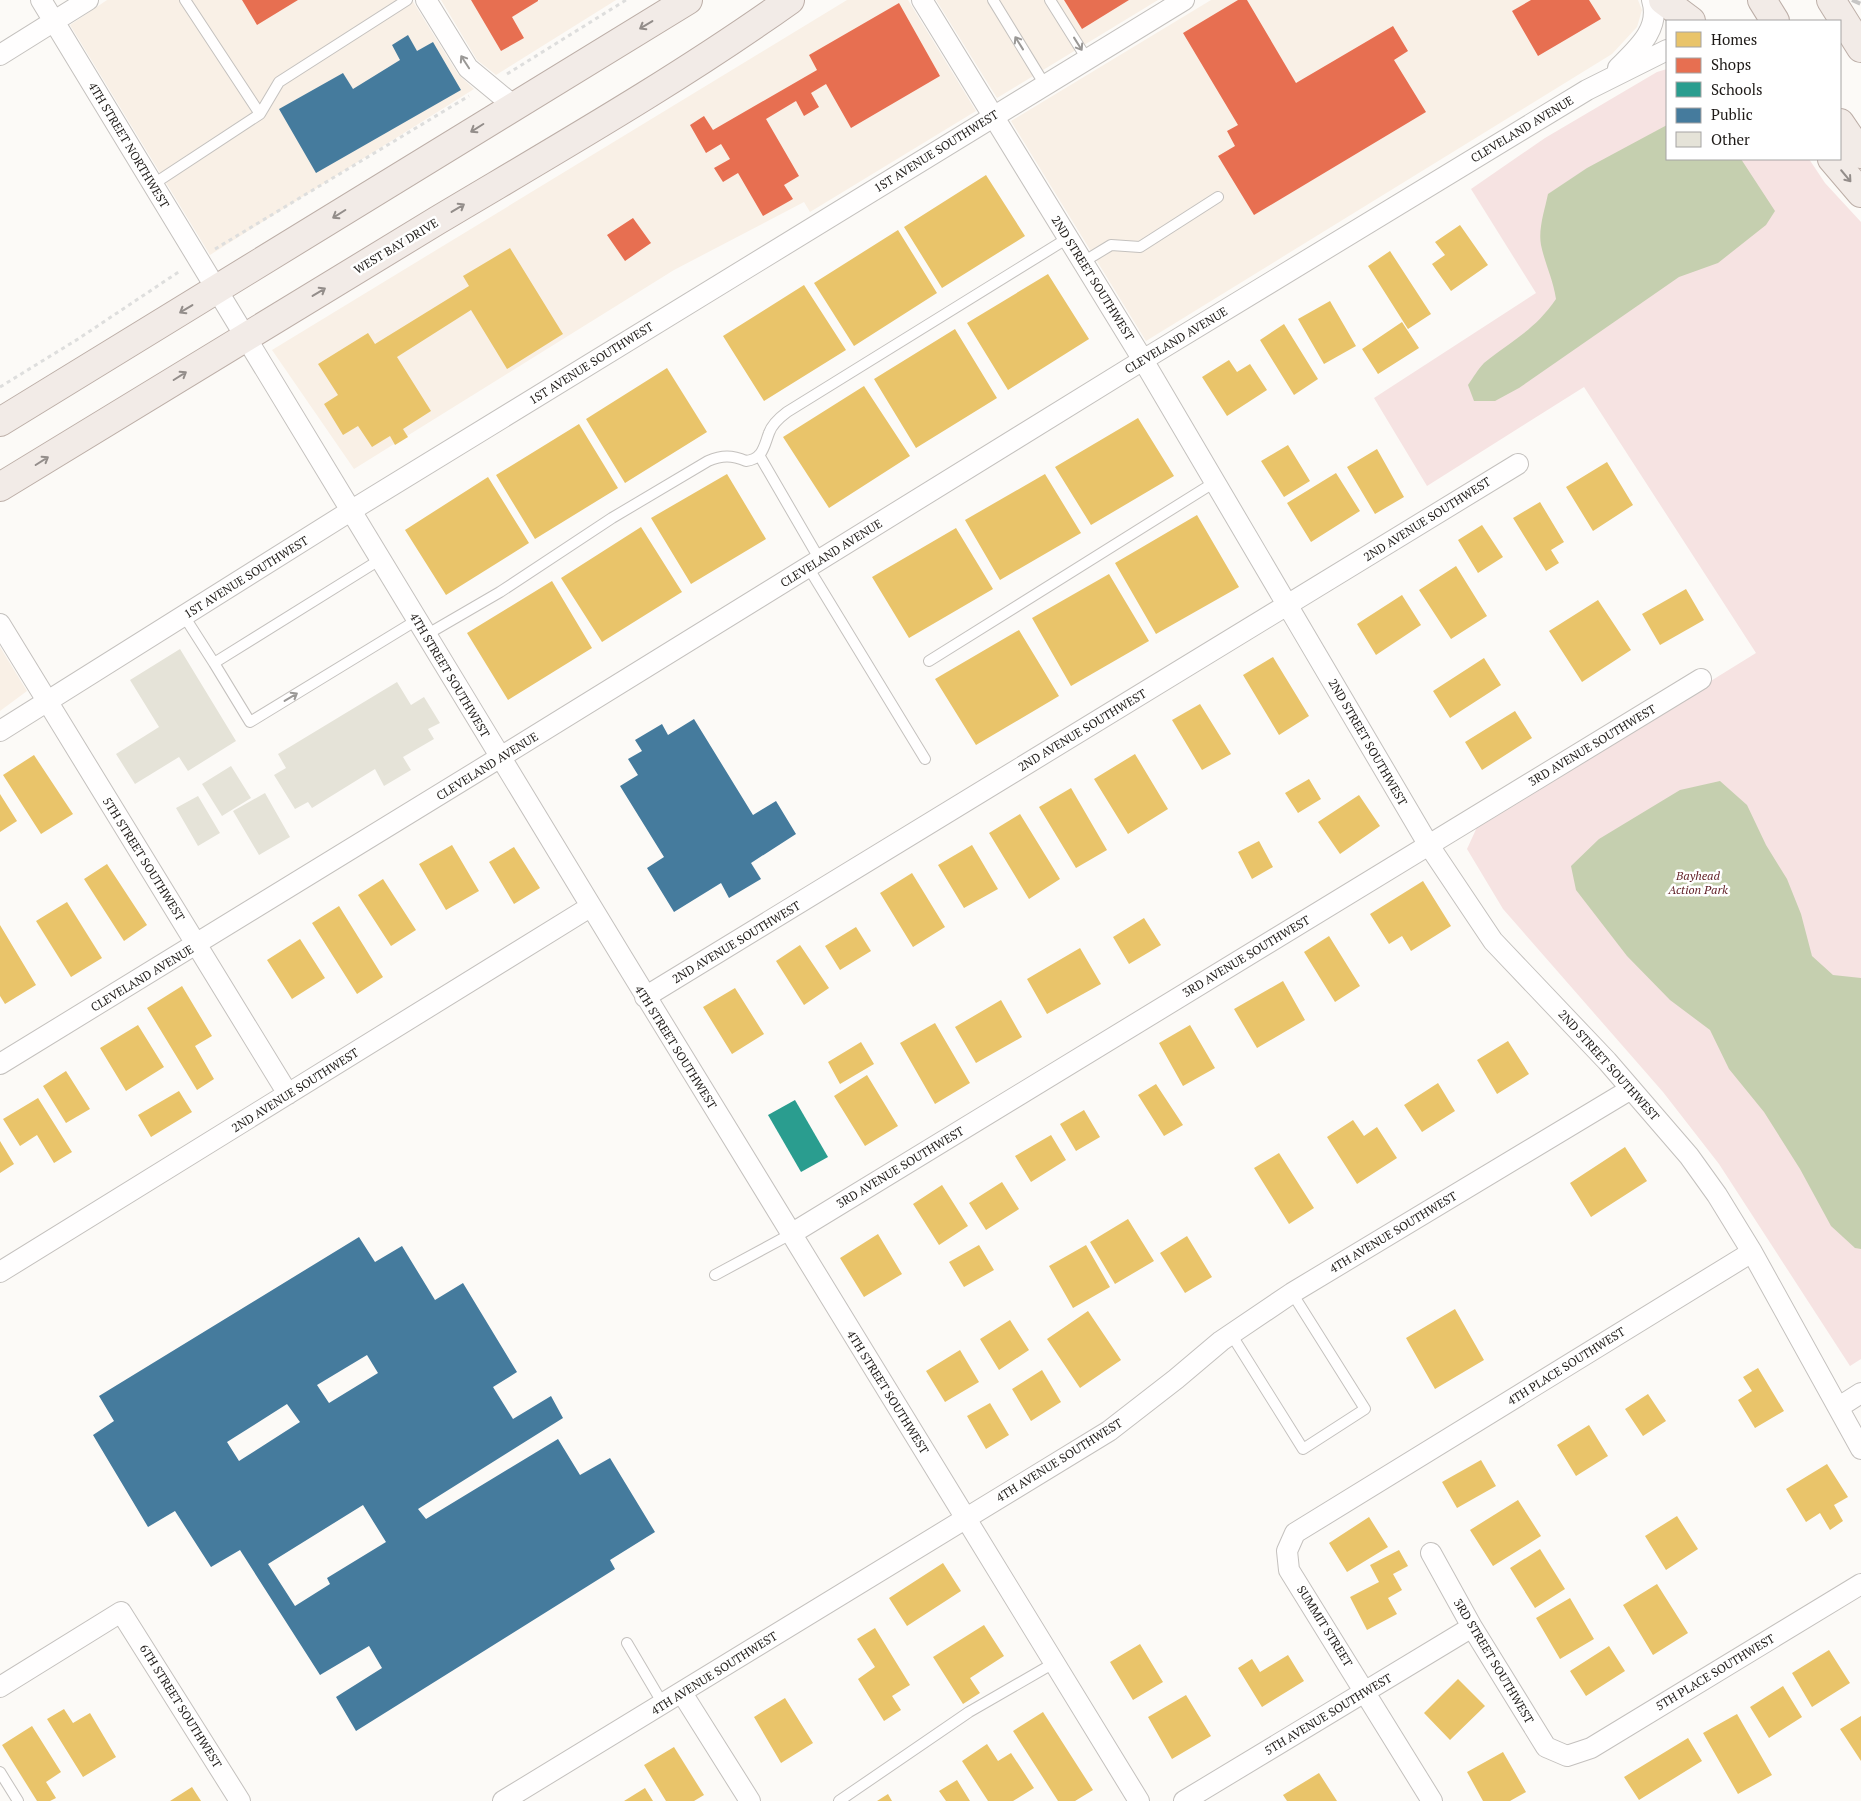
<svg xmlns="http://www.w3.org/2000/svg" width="1861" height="1801" viewBox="0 0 1861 1801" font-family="'PT Serif',serif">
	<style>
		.built { fill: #f9f0e6 }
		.green { fill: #f6e3e2 }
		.water { fill: #c5cfaf }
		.homes { fill: #e9c46a }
		.shops { fill: #e76f51 }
		.schools { fill: #2a9d8f }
		.public { fill: #457b9d; fill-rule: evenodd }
		.building { fill: #e5e3d8 }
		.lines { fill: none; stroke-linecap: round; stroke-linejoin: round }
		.lane-casing { stroke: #c4c1be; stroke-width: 12 }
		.street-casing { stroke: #c4c1be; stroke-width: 22 }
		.primary-casing { stroke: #bcaea7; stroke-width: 30 }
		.path { stroke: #dededd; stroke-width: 3; stroke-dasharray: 4 4; stroke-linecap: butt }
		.lane { stroke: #fffefe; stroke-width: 10 }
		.street { stroke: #fffefe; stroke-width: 20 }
		.primary { stroke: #f2ebe7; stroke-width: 28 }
		.rail { stroke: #c7c6c5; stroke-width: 4; stroke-dasharray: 9 9; stroke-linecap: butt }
		.oneway { stroke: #938d8a }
		.oneway2 { stroke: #9a9896 }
		.labels { text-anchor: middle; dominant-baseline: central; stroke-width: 5; stroke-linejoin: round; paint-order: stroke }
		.street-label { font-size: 12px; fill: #1f1b18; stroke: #fff }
		.park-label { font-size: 12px; font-style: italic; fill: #632329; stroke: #fff }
	</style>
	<rect width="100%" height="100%" fill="#fcfaf7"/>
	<path class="built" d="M107,0h305l46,74 16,15 -264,166 -140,-230z
		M441,0h175l-120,75 -19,-15z
		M847,0h61l68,111 -166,101 -6,-10 -130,68 -320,199 -82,-119z
		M936,0h222l-161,98z
		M1211,0h427l4,10 -5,17 -25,27 -466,287 -135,-220z
		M0,647l27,44 -27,20z"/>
	<path class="green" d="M1667,69v90h142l16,24 36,39v1137l-11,7 -131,-202 -56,-72 -160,-183 -36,-60 11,-24 278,-172 -172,-266 -157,99 -53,-88 162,-105 -65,-104 74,-51 112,-66z"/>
	<path class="water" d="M1667,125v34h74l34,52 -9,14 -48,38 -39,14 -160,111 -24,13h-21l-6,-16c5,-7 10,-16 16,-22 28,-23 50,-32 72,-64 -3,-20 -11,-35 -15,-54 -3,-16 4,-36 7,-51l39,-26z
		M1720,781l27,24 19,40 21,34 14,35 11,42 21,19 28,3v271l-6,-1 -24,-22 -31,-57 -36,-57 -35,-43 -19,-39 -40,-30 -43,-44 -51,-66 -5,-24 28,-27 81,-49z"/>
	<path class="homes" d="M986,175l39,61 -83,52 -38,-61z
		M1460,225l28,40 -37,26 -19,-27 13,-9 -10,-13z
		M898,230l39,63 -83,53 -40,-63z
		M510,248l53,86 -56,35 -36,-59 -74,47 34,54 -28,18 5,8 -13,8 -5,-9 -18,11 -14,-21 -15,9 -19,-31 14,-9 -20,-31 50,-31 7,11 94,-58 -6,-10z
		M1390,251l41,63 -23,15 -40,-63z
		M1048,274l41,65 -81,51 -41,-67z
		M804,285l42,65 -82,51 -41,-65z
		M1330,301l26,45 -32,18 -26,-45z
		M1402,322l17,26 -41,26 -16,-25z
		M1284,324l34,55 -24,16 -34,-55z
		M955,329l42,69 -81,50 -42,-69z
		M1229,360l8,12 13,-8 17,26 -40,26 -25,-39z
		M667,368l40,64 -82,51 -39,-64z
		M864,386l46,70 -81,52 -46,-71z
		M1138,418l36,58 -83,49 -36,-58z
		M579,424l39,64 -83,51 -39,-64z
		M1288,445l22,36 -26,16 -23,-36z
		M1377,449l27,48 -29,17 -28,-47z
		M1607,462l26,43 -40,26 -27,-44z
		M1336,473l24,38 -49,31 -24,-39z
		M727,474l39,65 -75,45 -40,-66z
		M1045,474l36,59 -81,47 -35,-60z
		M488,477l41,66 -83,52 -41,-65z
		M1540,502l24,40 -13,8 8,13 -13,8 -33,-53z
		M1197,515l42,72 -83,47 -41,-71z
		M1482,525l21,32 -25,16 -20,-33z
		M641,527l41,65 -80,50 -41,-64z
		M956,528l37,61 -84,49 -37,-61z
		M1456,566l31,50 -36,23 -32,-49z
		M1109,574l40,67 -78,45 -39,-68z
		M552,581l40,67 -84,52 -41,-67z
		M1686,589l18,31 -44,25 -18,-31z
		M1402,595l19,30 -45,30 -19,-31z
		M1598,600l33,50 -49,32 -33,-51z
		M1019,630l40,66 -83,49 -41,-66z
		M1273,657l36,59 -30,19 -36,-60z
		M1484,658l17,27 -51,33 -17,-27z
		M1200,704l31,50 -29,16 -30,-50z
		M1515,711l17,27 -50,32 -17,-28z
		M1135,754l33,55 -40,25 -34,-55z
		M34,755l39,59 -32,20 -38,-59z
		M1309,779l12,20 -23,14 -13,-20z
		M1071,788l36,62 -31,18 -37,-61z
		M0,794l17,27 -17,11z
		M1359,795l21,31 -40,28 -22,-32z
		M1020,814l40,65 -31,20 -40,-66z
		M1259,841l14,26 -21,12 -14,-27z
		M452,845l27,46 -33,19 -27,-46z
		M972,845l26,44 -34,19 -26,-43z
		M514,847l26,41 -26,16 -25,-42z
		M107,864l40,61 -23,16 -40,-62z
		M912,873l33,54 -32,20 -33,-54z
		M383,879l33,51 -25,16 -33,-51z
		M1423,881l28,45 -40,25 -9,-15 -13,8 -19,-30z
		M67,902l35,56 -31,19 -35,-56z
		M339,906l44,71 -26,17 -45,-71z
		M1144,918l17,27 -32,19 -16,-27z
		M0,925l36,60 -31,19 -5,-8z
		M856,927l15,24 -31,19 -15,-24z
		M1329,936l31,50 -25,16 -31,-50z
		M300,939l25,39 -33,21 -25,-39z
		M800,945l29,43 -25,17 -28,-44z
		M1080,948l21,36 -54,30 -20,-35z
		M1283,981l22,39 -48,28 -23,-39z
		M182,986l30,50 -17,10 19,33 -17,11 -50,-82z
		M735,988l29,46 -32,20 -29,-47z
		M1001,1000l21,37 -46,26 -21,-36z
		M935,1023l35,60 -35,21 -35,-61z
		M138,1025l26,42 -38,24 -26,-43z
		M1190,1025l25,43 -32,18 -24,-43z
		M1508,1041l21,33 -32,20 -20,-34z
		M861,1042l13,22 -34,20 -12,-22z
		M66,1071l24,38 -24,14 -23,-37z
		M867,1075l31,51 -33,20 -31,-50z
		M1438,1083l17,28 -33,21 -18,-27z
		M1156,1084l27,41 -19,11 -26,-41z
		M179,1091l13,21 -41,25 -13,-22z
		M38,1098l34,54 -18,11 -17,-28 -17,11 -17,-27z
		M1084,1110l16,27 -24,14 -16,-27z
		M1353,1120l11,16 13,-9 20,31 -40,26 -30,-47z
		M1051,1135l15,25 -35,22 -16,-26z
		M0,1141l14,23 -14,9z
		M1625,1147l22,34 -56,36 -21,-34z
		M1279,1153l35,55 -25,16 -35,-56z
		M1002,1182l17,27 -33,21 -17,-27z
		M942,1185l26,41 -29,19 -26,-41z
		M1128,1219l26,42 -39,23 -25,-42z
		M878,1234l24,40 -38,23 -24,-39z
		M1187,1236l25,41 -27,16 -25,-40z
		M979,1245l15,25 -30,17 -15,-25z
		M1086,1245l24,42 -37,21 -24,-42z
		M1455,1309l29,51 -49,29 -29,-51z
		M1088,1311l33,49 -41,28 -33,-49z
		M1010,1320l19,30 -30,20 -19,-31z
		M960,1350l19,32 -34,20 -19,-31z
		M1758,1368l26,43 -29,17 -17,-28 14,-9 -9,-14z
		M1042,1370l19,32 -30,19 -19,-32z
		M1648,1394l18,27 -23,15 -18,-27z
		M990,1403l19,32 -23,14 -19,-33z
		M1589,1425l19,31 -32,20 -19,-31z
		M1481,1460l15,26 -39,22 -15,-26z
		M1827,1464l21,33 -14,8 9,16 -13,9 -10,-17 -14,9 -20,-33z
		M1518,1500l23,36 -48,30 -23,-36z
		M1677,1516l21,33 -32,21 -21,-34z
		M1369,1517l19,30 -41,25 -18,-29z
		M1540,1549l25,40 -30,19 -25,-40z
		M1399,1550l9,16 -15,8 9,16 -14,8 9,16 -30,16 -17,-33 29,-15 -9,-17z
		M943,1563l18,28 -54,35 -18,-28z
		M1657,1584l31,49 -35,22 -30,-50z
		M1570,1598l24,41 -34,20 -24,-41z
		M984,1625l20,31 -34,22 10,15 -17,11 -30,-47z
		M875,1628l35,57 -18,11 9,14 -17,11 -26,-42 17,-12 -18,-28z
		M1140,1644l23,38 -30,18 -23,-38z
		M1609,1646l16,25 -39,25 -16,-25z
		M1829,1650l21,33 -38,24 -20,-34z
		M1288,1655l16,26 -42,26 -24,-39 14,-9 8,13z
		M1458,1679l27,27 -35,34 -26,-27z
		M1783,1686l19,31 -33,21 -19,-31z
		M1186,1695l25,41 -39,23 -24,-42z
		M785,1698l28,45 -32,20 -27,-46z
		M64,1709l9,14 17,-10 26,44 -33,20 -36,-58z
		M1043,1712l50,78 -18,11h-17l-45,-70z
		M1737,1714l35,61 -34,19 -35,-61z
		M1861,1716v45l-21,-32z
		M32,1726l29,46 -15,10 10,16 -6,3h-13l-35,-56z
		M1688,1738l14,23 -63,39 -15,-23z
		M987,1744l11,17 13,-8 23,35 -21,13h-25l-26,-40z
		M674,1747l30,48 -10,6h-28l-22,-36z
		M1503,1752l23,40 -16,9h-27l-16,-29z
		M1319,1773l18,28h-50l-4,-6z
		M957,1780l13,21h-24l-7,-10z
		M192,1787l9,14h-31z
		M645,1788l8,13h-29z
		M888,1794l4,7h-15z"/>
	<path class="shops" d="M242,0h56l-41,25z
		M471,0h67v1l-26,16 12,21 -23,13z
		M1064,0h65l-47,29z
		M1238,0h9l49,83 97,-57 15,25 -14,9 32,52 -172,103 -36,-59 17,-10 -8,-15 11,-6 -55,-92z
		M1531,0h58l12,19 -63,37 -26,-45z
		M899,3l41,73 -89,52 -25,-44 -15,9 8,14 -15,9 -8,-15 -30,18 33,57 -15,9 9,14 -30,17 -25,-43 -15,9 -9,-14 16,-9 -9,-15 -15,9 -16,-28 14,-9 9,14 104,-60 -8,-15z
		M633,218l18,25 -26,18 -18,-26z"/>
	<path class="schools" d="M795,1100l33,57 -27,15 -33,-57z"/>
	<path class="public" d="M408,35l9,16 16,-9 28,48 -145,83 -37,-64 64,-36 10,16 47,-29 -8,-15z
		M694,719l59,96 23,-14 20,33 -45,29 10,16 -32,19 -8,-15 -47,29 -27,-44 17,-11 -44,-71 18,-11 -10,-16 14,-8 -7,-11 27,-16 6,11z
		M359,1237l16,25 27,-16 33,54 28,-17 54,89 -24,15 20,32 38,-23 12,22 -145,91 8,10 132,-80 22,36 30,-17 45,74 -45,28 5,9 -259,162 -20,-34 46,-29 -13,-22 -49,29 -80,-125 -29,17 -36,-56 -27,16 -55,-92 21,-14 -15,-25zM367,1355l11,18 -49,30 -12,-18zM287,1404l13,18 -61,39 -12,-19zM363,1505l23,37 -59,36 3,6 -35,22 -27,-42z"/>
	<path class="building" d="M180,649l56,92 -48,30 -9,-14 -44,27 -19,-30 43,-27 -29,-47z
		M397,682l14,23 13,-8 16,26 -12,6 6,10 -31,18 8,13 -27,16 -9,-17 -63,39 -4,-6 -13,7 -21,-34 12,-7 -8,-14z
		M231,766l20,32 -29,18 -20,-32z
		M265,793l25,44 -31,18 -26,-44z
		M198,796l22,37 -22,13 -22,-38z"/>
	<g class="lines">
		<defs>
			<path id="lane" d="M185,0l75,114
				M993,0l52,85
				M1050,0l37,59
				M152,185l108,-71 19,-32 128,-82
				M1083,262l28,-17 29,2 78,-50
				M759,455l61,105
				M381,559l-167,104 36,59 167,-102
				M808,567l117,192
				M184,616l30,47
				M426,635l74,-43 112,-74 96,-57c14,-6 24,-6 38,0 17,-2 18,-15 23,-28 3,-9 10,-15 18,-21l281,-174
				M929,661l286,-179
				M715,1275l76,-41
				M1231,1334l72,115 62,-40 -73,-116
				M627,1643l36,61
				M0,1772l18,29
				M839,1801l130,-89 85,-49"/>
			<path id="street" d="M41,0c363,602 730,1202 1098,1801
				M426,0l42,68 46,38
				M922,0l221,360 285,484 65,97 114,120 82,95 28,39 35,57 109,197
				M0,55l88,-55
				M1618,68c19,-19 43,-39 34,-68
				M0,624l288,470
				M0,731l352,-221 832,-510
				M645,997l873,-533
				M0,1064l499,-306 644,-398 444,-270 80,-40
				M791,1234l910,-555
				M0,1272l590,-365
				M1839,1407l22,-14
				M1431,1553l41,74 74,120 21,9 24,-8 270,-164
				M0,1687l121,-75 119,189
				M682,1693l68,108
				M503,1801l606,-370 67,-52 45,-38 71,-48 339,-204
				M1184,1801l288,-174
				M1432,1801l-143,-231 -2,-19 8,-18 457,-281"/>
			<path id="primary" d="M1663,0l28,21
				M1762,0l13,21
				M1831,0l30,48
				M1840,123l21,31
				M1832,159l29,34
				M0,422l688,-422
				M0,487c146,-90 292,-179 438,-267 119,-71 240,-140 352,-220"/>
		</defs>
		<use href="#lane" class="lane-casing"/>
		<use href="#street" class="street-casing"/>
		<use href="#primary" class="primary-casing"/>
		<path class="path" d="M507,74l119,-74
			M215,249l254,-153
			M0,387l78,-48 102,-68"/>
		<use href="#lane" class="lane"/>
		<use href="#street" class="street"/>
		<use href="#primary" class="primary"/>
		<path class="rail" d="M1852,0l9,4"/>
	</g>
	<defs><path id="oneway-shaft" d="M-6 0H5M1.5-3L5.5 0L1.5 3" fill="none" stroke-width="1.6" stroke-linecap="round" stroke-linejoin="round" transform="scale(1.25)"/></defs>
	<g class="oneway">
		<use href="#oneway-shaft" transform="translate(646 25) rotate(149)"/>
		<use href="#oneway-shaft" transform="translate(477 128) rotate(148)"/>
		<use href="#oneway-shaft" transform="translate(1846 176) rotate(50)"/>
		<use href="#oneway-shaft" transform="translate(458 208) rotate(-31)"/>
		<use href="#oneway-shaft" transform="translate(339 214) rotate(148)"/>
		<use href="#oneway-shaft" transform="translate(319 292) rotate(-31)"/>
		<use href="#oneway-shaft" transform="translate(186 309) rotate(149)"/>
		<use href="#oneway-shaft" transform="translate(180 376) rotate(-32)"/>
		<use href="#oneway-shaft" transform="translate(42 461) rotate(-32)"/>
	</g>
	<g class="oneway2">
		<use href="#oneway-shaft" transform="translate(1019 43) rotate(-122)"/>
		<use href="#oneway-shaft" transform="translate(1078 44) rotate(58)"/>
		<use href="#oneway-shaft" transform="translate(465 62) rotate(-123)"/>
		<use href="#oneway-shaft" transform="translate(291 697) rotate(-31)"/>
	</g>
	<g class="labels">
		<g class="street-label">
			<text transform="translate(1522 129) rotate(-31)">CLEVELAND AVENUE</text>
			<text transform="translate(129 145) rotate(59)">4TH STREET NORTHWEST</text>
			<text transform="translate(936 151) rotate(-32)">1ST AVENUE SOUTHWEST</text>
			<text transform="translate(396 246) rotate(-31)">WEST BAY DRIVE</text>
			<text transform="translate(1093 278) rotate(58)">2ND STREET SOUTHWEST</text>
			<text transform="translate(1176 340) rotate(-31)">CLEVELAND AVENUE</text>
			<text transform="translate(591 363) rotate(-32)">1ST AVENUE SOUTHWEST</text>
			<text transform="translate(1427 519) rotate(-32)">2ND AVENUE SOUTHWEST</text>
			<text transform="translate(831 553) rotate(-32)">CLEVELAND AVENUE</text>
			<text transform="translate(246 577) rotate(-32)">1ST AVENUE SOUTHWEST</text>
			<text transform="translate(450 675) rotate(59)">4TH STREET SOUTHWEST</text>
			<text transform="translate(1082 730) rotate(-31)">2ND AVENUE SOUTHWEST</text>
			<text transform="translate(1368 742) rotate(60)">2ND STREET SOUTHWEST</text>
			<text transform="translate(1592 745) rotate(-31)">3RD AVENUE SOUTHWEST</text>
			<text transform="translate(487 766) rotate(-32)">CLEVELAND AVENUE</text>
			<text transform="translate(144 859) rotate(58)">5TH STREET SOUTHWEST</text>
			<text transform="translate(736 942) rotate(-31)">2ND AVENUE SOUTHWEST</text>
			<text transform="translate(1246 956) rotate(-31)">3RD AVENUE SOUTHWEST</text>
			<text transform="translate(142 978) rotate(-31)">CLEVELAND AVENUE</text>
			<text transform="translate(676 1047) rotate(58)">4TH STREET SOUTHWEST</text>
			<text transform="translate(1609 1065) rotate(48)">2ND STREET SOUTHWEST</text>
			<text transform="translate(295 1090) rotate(-32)">2ND AVENUE SOUTHWEST</text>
			<text transform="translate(900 1167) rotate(-31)">3RD AVENUE SOUTHWEST</text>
			<text transform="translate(1393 1232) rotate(-31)">4TH AVENUE SOUTHWEST</text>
			<text transform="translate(1566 1366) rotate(-32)">4TH PLACE SOUTHWEST</text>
			<text transform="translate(888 1392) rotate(58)">4TH STREET SOUTHWEST</text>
			<text transform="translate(1059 1460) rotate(-32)">4TH AVENUE SOUTHWEST</text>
			<text transform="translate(1325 1626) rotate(58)">SUMMIT STREET</text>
			<text transform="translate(1494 1661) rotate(59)">3RD STREET SOUTHWEST</text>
			<text transform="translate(1715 1672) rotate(-31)">5TH PLACE SOUTHWEST</text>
			<text transform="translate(714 1673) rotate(-32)">4TH AVENUE SOUTHWEST</text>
			<text transform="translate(181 1706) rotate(58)">6TH STREET SOUTHWEST</text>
			<text transform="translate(1328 1714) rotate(-31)">5TH AVENUE SOUTHWEST</text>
		</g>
		<g class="park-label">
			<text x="1698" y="875">Bayhead<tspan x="1698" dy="14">Action Park</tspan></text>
		</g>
	</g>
	<rect x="1666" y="20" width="175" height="140" fill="#ffffff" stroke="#a5a4a3"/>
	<rect x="1676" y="32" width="25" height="15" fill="#e9c46a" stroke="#a5a4a3"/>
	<text x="1711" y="45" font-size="15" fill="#1f1b18">Homes</text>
	<rect x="1676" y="58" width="25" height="15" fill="#e76f51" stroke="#a5a4a3"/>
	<text x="1711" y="70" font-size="15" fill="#1f1b18">Shops</text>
	<rect x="1676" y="82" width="25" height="15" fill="#2a9d8f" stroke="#a5a4a3"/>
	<text x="1711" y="95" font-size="15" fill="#1f1b18">Schools</text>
	<rect x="1676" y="108" width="25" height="15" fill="#457b9d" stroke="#a5a4a3"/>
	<text x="1711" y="120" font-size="15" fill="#1f1b18">Public</text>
	<rect x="1676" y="132" width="25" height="15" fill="#e5e3d8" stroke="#a5a4a3"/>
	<text x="1711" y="145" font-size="15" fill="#1f1b18">Other</text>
</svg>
